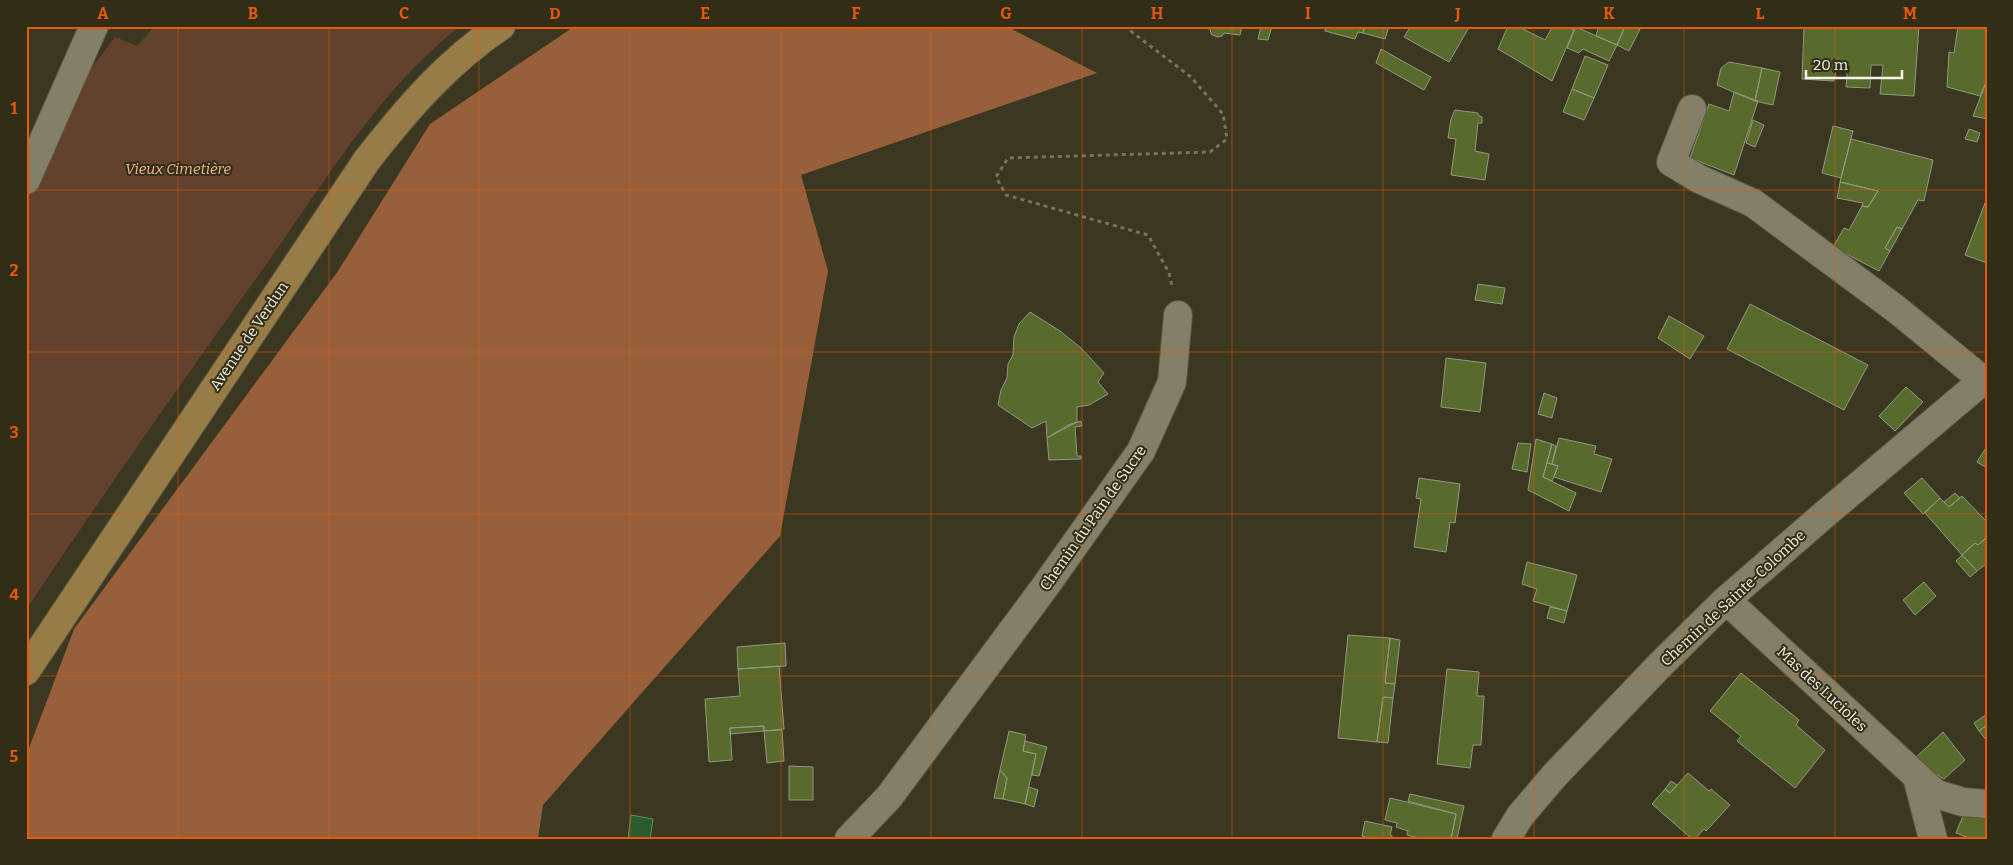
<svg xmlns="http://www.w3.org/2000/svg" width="2013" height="865" viewBox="0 0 2013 865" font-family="Bitter,serif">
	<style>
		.green { fill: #63422d }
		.forest { fill: #97603b }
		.water { fill: #2a5c30; stroke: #678a67 }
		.building { fill: #596a2d; stroke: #919a81 }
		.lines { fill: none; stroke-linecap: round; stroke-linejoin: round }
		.minor-casing { stroke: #595642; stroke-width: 30 }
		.major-casing { stroke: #595642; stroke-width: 30 }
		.path { stroke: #76735e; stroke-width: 3; stroke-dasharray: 4 4; stroke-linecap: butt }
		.minor { stroke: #848067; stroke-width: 28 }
		.major { stroke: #987c47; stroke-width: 28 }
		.grid { fill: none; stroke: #e8590c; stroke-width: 1; stroke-opacity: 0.55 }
		.labels { text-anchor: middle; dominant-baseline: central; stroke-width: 4; stroke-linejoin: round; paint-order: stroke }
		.park-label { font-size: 15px; font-style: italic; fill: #f8b68c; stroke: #312d16 }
		.street-label { font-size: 15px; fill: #f6f4e6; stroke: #312d16 }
		.neatline { fill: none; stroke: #e8590c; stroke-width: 2 }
		.grid-label { font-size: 16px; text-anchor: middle; font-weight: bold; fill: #e8590c }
	</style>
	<rect width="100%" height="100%" fill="#3b3720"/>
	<path class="green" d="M155,26h305c-80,63 -132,151 -190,233 -83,116 -165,232 -244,351v-409l50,-112 39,-52 22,9z"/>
	<path class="forest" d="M575,26h431l91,47 -296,102 27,96 -48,265 -237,269 -5,34h-512v-83l48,-127 264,-358 92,-147z"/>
	<path class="water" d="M631,815l22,4 -3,20h-22z"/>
	<path class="building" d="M1242,26l-2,9 -16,-2 -2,3 -5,1 -6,-3 -1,-5 -15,-2z
		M1261,26h11l-4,14 -10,-1z
		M1326,26h39l-2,7 -5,-1 -3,7 -30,-8z
		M1365,26h24l-4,13 -22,-6z
		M1411,26h53l4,3 -19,33 -45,-25z
		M1508,26h9l28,14 8,-14h12l9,4 -22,51 -54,-32z
		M1591,26h34l-8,19 -21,-9 2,-7z
		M1625,26l16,1 -12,24 -12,-6z
		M1804,26h115l-5,70 -34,-2 3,-29h-12l-1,23 -24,-1 2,-23 -11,-1 -3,18 -32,-2z
		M1958,26h29v54l-7,16 -33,-9 2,-35 5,1z
		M1576,27l41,18 -8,16 -26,-12 -4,4 -12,-5z
		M1381,49l50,28 -7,13 -48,-27z
		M1585,56l23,9 -14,33 -22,-9z
		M1729,62l33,6 -7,33 -38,-16 4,-17z
		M1762,68l18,4 -7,33 -18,-4z
		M1987,80v39l-14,-3z
		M1572,89l22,9 -10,22 -21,-8z
		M1734,92l24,9 -24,74 -44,-17 19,-54 20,7z
		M1455,110l23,3v2l4,2v6h-4l-3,28 14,3 -4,26 -34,-5 5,-36 -8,-1 3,-19z
		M1753,120l11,5 -9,22 -9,-4z
		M1833,126l20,5 -12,47 -19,-5z
		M1969,129l11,4 -3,9 -12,-3z
		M1851,139l82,21 -9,41 -6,-1 -16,29 -5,-2 -12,21 5,3 -11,20 -46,-24 11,-19 5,2 13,-24 6,1 10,-16 -38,-9z
		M1840,182l38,9 -10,16 -6,-1 1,-3 -26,-5z
		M1987,198v65l-22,-8z
		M1897,227l5,2 -12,22 -5,-3z
		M1478,284l27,4 -3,16 -27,-4z
		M1750,304l118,61 -24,45 -117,-61z
		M1030,312l30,19 21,17 23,25 -6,9 10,12 -19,11 -12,2v15l-30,16 -1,-17 -14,7 -34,-23 3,-15 6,-12 1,-14 5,-9 1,-18 5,-13z
		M1669,316l35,20 -14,23 -32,-21z
		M1446,358l40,5 -6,49 -39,-5z
		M1906,387l17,15 -28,29 -16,-15z
		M1544,393l13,5 -5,20 -14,-4z
		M1081,421l1,5 -7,1 2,29h4v3l-32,1 -2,-22 21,-13z
		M1559,438l37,8 -2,8 18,5 -11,33 -47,-15 4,-11 -6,-2z
		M1536,439l16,5 -9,33 33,16 -7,18 -41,-21z
		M1518,443l13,1 -4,28 -15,-3z
		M1552,444l4,2 -4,18 -5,-1z
		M1987,446v22l-10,-6z
		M1547,463l11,3 -6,15 -9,-4z
		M1419,478l41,6 -5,39 -5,-1 -4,30 -32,-5 7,-48 -5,-1z
		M1922,478l18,20 -17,16 -19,-21z
		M1955,493l5,5 -11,9 -5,-5z
		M1962,496l25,26v15l-9,8 -3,-2 -13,12 -37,-42 15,-15 9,9z
		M1987,537v26l-10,8 -15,-16 13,-12 3,2z
		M1962,555l15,16 -7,6 -14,-16z
		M1527,562l50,13 -10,36 -34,-10 4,-12 -15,-5z
		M1924,582l12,14 -21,19 -12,-15z
		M1550,607l17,4 -3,12 -17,-5z
		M1348,635l42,3 -5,45 10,1 -2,14 -10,-1 -6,45 -39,-4z
		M1390,638l10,2 -5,44 -10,-1z
		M785,643l1,23 -48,3 -1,-22z
		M779,666l5,63 -20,2v-5l-34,2 2,32 -23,2 -4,-63 35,-3 -2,-27z
		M1447,669l32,3 -2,24h7l-3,49h-8l-3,23 -33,-4z
		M1741,673l58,47 -3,5 29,25 -30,38 -58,-47 4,-5 -31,-25z
		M1383,697l10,1 -5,45 -11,-1z
		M1987,714v11l-8,6 -5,-8z
		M1987,725v16l-8,-10z
		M764,726v5l-34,3v-6z
		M782,730l2,31 -17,2 -3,-32z
		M1009,731l17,4 -3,16 13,3 -11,50 -22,-5 4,-21 -7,-8z
		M1943,732l22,28 -21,19 -31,-19z
		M1025,741l22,6 -8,29 -7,-1 4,-21 -13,-3z
		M789,766l24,1v33h-24z
		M1000,770l7,8 -4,21 -9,-1z
		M1688,773l21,18 2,-2 19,16 -24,26 -2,-2 -9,10h-3l-40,-35 13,-15 5,4z
		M1671,781l6,4 -7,8 -5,-4z
		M1029,787l9,3 -4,17 -9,-3z
		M1410,794l54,12 -7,33h-6l5,-25 -48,-13z
		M1390,798l66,16 -5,25h-29l-15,-4 1,-4 -12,-4 1,-4 -12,-3z
		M1963,816l24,1v16l-3,6h-12l-16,-6z
		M1365,821l27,6 -2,8 2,1v3h-21l-9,-3z"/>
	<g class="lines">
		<defs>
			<path id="minor" d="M1692,109l-21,53 28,17 54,24 143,106 88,72
				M26,180l68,-154
				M1726,600l210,194 27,8 24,2
				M1917,777l16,62
				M849,839l40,-42 155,-209 97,-137 31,-69 6,-67
				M1506,839l14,-23 34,-40 106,-111 66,-65 99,-86 162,-137"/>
			<path id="major" d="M26,671l341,-511c40,-51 80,-98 134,-134"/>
		</defs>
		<use href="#minor" class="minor-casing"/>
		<use href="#major" class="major-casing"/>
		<path class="path" d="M1124,26l67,51 32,37 4,25 -17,13 -202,6 -12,19 10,18 142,40 21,38 3,13"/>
		<use href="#minor" class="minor"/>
		<use href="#major" class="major"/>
	</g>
	<path class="grid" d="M178,26v813M329,26v813M479,26v813M630,26v813M781,26v813M931,26v813M1082,26v813M1232,26v813M1383,26v813M1534,26v813M1684,26v813M1835,26v813M26,190h1961M26,352h1961M26,514h1961M26,676h1961"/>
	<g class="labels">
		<g class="park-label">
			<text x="178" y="169">Vieux Cimetière</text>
		</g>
		<g class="street-label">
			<text transform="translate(249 336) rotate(-56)">Avenue de Verdun</text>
			<text transform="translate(1093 518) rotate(-55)">Chemin du Pain de Sucre</text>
			<text transform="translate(1733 598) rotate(-43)">Chemin de Sainte-Colombe</text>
			<text transform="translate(1822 689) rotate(43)">Mas des Lucioles</text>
		</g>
	</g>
	<rect width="2013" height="865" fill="none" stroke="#312d16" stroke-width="55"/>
	<path d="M1806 70v8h96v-8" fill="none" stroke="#f6f4e6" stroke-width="2.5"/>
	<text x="1813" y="70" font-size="15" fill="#f6f4e6" stroke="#312d16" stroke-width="4" paint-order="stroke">20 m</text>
	<rect x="28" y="28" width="1958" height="810" class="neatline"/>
	<g class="grid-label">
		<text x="103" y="19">A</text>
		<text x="253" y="19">B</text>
		<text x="404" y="19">C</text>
		<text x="555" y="19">D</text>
		<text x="705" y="19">E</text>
		<text x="856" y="19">F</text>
		<text x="1006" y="19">G</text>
		<text x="1157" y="19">H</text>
		<text x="1308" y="19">I</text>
		<text x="1458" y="19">J</text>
		<text x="1609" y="19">K</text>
		<text x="1760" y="19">L</text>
		<text x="1910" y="19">M</text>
		<text x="14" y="114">1</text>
		<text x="14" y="276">2</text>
		<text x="14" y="438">3</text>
		<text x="14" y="600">4</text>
		<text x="14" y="762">5</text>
	</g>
</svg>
